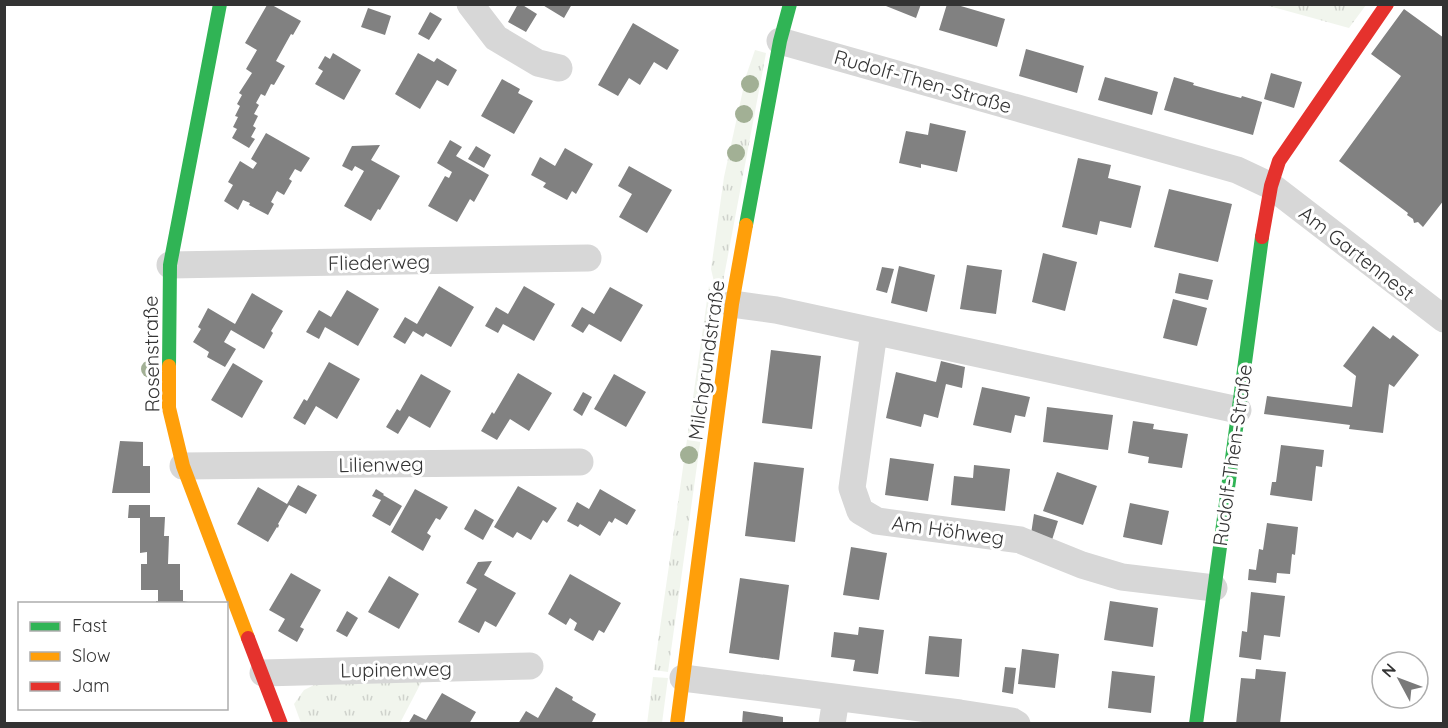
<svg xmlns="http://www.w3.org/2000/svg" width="1448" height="728" viewBox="0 0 1448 728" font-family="Quicksand,sans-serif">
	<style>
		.grass { fill: url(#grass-tufts) }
		.building { fill: #818181 }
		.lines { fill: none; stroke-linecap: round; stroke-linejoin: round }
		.street { stroke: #d7d7d7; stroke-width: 27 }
		.fast { stroke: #30b455; stroke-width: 14 }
		.slow { stroke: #ff9f0a; stroke-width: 14 }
		.jam { stroke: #e5322d; stroke-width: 14 }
		.tree { fill: #a2b095 }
		.labels { text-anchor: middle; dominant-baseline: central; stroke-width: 6; stroke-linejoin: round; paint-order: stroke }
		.street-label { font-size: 20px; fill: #333; stroke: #fff }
	</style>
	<defs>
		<pattern id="grass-tufts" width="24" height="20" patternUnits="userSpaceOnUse" patternTransform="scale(1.5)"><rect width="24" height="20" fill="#f1f5ed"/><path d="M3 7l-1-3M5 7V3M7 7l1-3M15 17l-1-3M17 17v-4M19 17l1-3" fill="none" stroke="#cfd2cc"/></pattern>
	</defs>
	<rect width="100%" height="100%" fill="#fff"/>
	<path class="grass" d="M1265,5h101l-17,23z
		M755,50l11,3 -47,250 -8,-34 13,-92 22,-101z
		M709,286l9,30 -50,356 -14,-2z
		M334,675l90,2 -24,46h-99l-7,-19 10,-14z
		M653,677l15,1 -6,45 -15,1z"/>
	<path class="building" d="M518,4h3l16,10 -11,18 -18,-10z
		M541,4h31l-8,14z
		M881,4h40l-5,14z
		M947,4h7l51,15 -8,28 -58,-17z
		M267,5h5l29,16 -8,14 -2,-1 -15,27 9,5 -11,19 -3,-1 -6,12 -4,-2 -5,9 3,2 -5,9 4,2 -5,10 3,2 -5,9 4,2 -6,9 -17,-10 5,-9 -4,-2 5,-10 -3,-1 5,-10 -3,-2 5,-9 -3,-2 13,-20 -6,-4 11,-19 -12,-7z
		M368,8l23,8 -6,19 -24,-8z
		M1404,9l40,29v130l-2,2 2,1v29l-21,27 -5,-5 -4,1 -1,-4 -6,-4 1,-2 -69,-52 62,-85 -30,-22z
		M430,12l12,7 -13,21 -11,-6z
		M633,23l46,27 -12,20 -13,-8 -14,23 -11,-7 -11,18 -20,-11z
		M1026,49l58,17 -7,27 -58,-17z
		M333,53l28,17 -17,30 -29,-16 8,-13 -5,-3 7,-12 5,3z
		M418,53l16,9 3,-4 20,12 -9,16 -11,-6 -17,29 -25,-15z
		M1271,73l31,9 -8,26 -30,-9z
		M1105,77l53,15 -6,23 -54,-15z
		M1174,77l20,6 -1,2 25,7 23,6 1,-2 20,6 -9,33 -89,-25z
		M502,79l18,10 -2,4 15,8 -19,33 -33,-18z
		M930,123l36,8 -9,41 -36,-8v4l-22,-5 7,-32 22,4z
		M266,133l44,25 -9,14 -6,-3 -6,10 3,2 -8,14 -7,-4 -6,11 3,2 -6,11 -19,-10 1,-2 -7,-3 -5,10 -14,-9 9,-16 -5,-3 12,-21 13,8 4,-6 -6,-4z
		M450,140l12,7 -6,9 33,19 -15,27 -4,-3 -13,23 -29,-16 17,-30 4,2 3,-6 -15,-9z
		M380,145l-9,15 29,16 -20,34 -2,-1 -7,12 -27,-15 20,-35 -9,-5 -3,5 -10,-5 10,-20z
		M476,146l15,9 -7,13 -16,-9z
		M565,148l28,16 -17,30 -4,-3 -5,9 -24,-13 3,-4 -15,-8 9,-18 15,9z
		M1078,158l33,7 -3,13 33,8 -10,42 -31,-7 -3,14 -35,-8z
		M629,166l43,24 -25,43 -28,-16 13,-23 -14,-8z
		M1169,189l63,15 -14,58 -64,-15z
		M1043,253l34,9 -12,49 -33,-9z
		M967,265l35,5 -6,44 -36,-5z
		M899,266l36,9 -8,37 -36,-9z
		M882,267l12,2 -7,24 -11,-3z
		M1179,273l34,7 -5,20 -33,-7z
		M439,286l35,21 -23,40 -25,-14 -3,4 -10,-6 -8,13 -12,-7 12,-20 12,7z
		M524,286l31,18 -21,37 -31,-17 -5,9 -13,-7 11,-19 12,7z
		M610,287l33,18 -22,37 -32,-18 -6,9 -12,-7 11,-19 12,7z
		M347,290l32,19 -21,37 -33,-19 -6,12 -13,-7 13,-22 12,7z
		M252,293l31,18 -12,20 2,2 -9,16 -33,-19 -7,12 12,7 -11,18 -18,-10 2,-5 -16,-10 8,-13 -3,-2 10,-19 27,16z
		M1173,299l34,9 -10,38 -34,-8z
		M1373,326l17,13 3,-4 26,20 -25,32 -5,-3 -6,49 -34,-4 1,-4 -86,-11 3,-18 85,11 4,-31 -13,-10z
		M771,350l50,6 -9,73 -50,-6z
		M941,361l24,6 -3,21 -16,-4 -8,34 -14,-4 -3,13 -35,-9 10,-46 40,10z
		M329,362l31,17 -23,40 -21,-13 -11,19 -12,-7 11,-19 3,2z
		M233,363l30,18 -21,37 -31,-18z
		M518,373l34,20 -23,38 -19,-12 -13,21 -16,-9 11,-19 2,2z
		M421,374l30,17 -21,37 -21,-12 -11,18 -12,-7 11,-18 3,2z
		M614,374l32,18 -20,35 -32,-18z
		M982,387l48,10 -5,20 -10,-2 -4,18 -38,-8z
		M583,392l9,5 -10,19 -9,-6z
		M1047,407l66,8 -5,35 -65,-8z
		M1133,421l21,3 -1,5 35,5 -6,34 -34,-5 1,-6 -21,-4z
		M120,441l23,1v24h7v27h-38z
		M1281,445l43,5 -2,17 -6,-1 -4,35 -42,-6 2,-13h4z
		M890,458l44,6 -6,37 -43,-6z
		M754,462l50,6 -9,74 -50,-6z
		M974,465l36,4 -5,42 -54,-6 3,-29 19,2z
		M1057,472l40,14 -14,39 -40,-14z
		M298,485l19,10 -11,19 -17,-9 -11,19 1,1 -1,3 -1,-1 -9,15 -31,-18 21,-37 29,17z
		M518,486l39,22 -10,15 -4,-3 -12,20 -14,-8 -4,6 -19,-11z
		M376,489l8,5 -1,1 19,11 -12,20 -18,-10 9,-16 -9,-4z
		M415,489l33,18 -8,13 -4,-2 -9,15 4,3 -8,15 -32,-19z
		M600,489l36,21 -9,15 -12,-7 -3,5 -3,-2 -9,15 -20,-12 -2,3 -11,-6 10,-19 12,7z
		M1130,503l39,8 -7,34 -39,-8z
		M129,505h21v12h15l-1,19h5l-1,28h12v26h3v11l5,1v2h-32v-3h2v-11h-17v-26h6v-12l-7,1v-35h-12z
		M475,509l19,11 -11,20 -19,-11z
		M1034,514l24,7 -6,19 -21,-6z
		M1267,523l31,4 -3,28 -3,-1 -2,20 -13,-1 -1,10 -28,-3 1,-11 7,1 3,-21 4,1z
		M851,547l36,6 -8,47 -36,-5z
		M492,561l-8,14 32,18 -20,34 -11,-6 -6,12 -21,-11 19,-33 -11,-6 12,-21z
		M291,573l30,17 -21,37 4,2 -7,13 -19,-11 7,-12 -16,-9z
		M570,574l51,29 -17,30 -5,-3 -6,11 -19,-11 3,-7 -7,-5 -4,7 -18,-11z
		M389,576l30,18 -20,35 -31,-17z
		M740,578l49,7 -10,75 -50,-7z
		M1251,592l34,4 -5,41 -16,-2 -3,25 -22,-3 3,-26 5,1z
		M1110,601l48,7 -5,39 -49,-7z
		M347,611l11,7 -11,19 -11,-6z
		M859,627l25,3 -6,44 -25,-3 2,-11 -24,-3 3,-25 24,3z
		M929,636l33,3 -3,38 -34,-3z
		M1022,649l37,5 -4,34 -37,-4z
		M1005,667l11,1 -3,26 -11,-2z
		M1256,669l30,3 -6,52h-44l5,-46 14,1z
		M1112,671l43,5 -4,37 -43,-5z
		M556,687l17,10 -1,3 24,14 -5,10h-73l8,-13 12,7z
		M442,693l34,19 -7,12h-61l6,-10 12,6z
		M743,711l40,6v7h-41z"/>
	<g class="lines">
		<path class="street" d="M470,4l26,34 42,25 21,5
			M780,41l457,129 34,16 173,133
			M170,265l418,-7
			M732,304l44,6 462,100
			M874,332l-22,156 8,23 17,10 143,19 62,25 40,12 92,11
			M183,466l397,-4
			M263,673l267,-7
			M683,678l277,35 52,8 5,3
			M832,724l4,-26"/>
		<path class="fast" d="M746,225l34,-184 10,-37
			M169,366l1,-101 50,-261
			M1196,724l66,-487"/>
		<path class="slow" d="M169,366v42l14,58 65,172
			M677,724l55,-420 14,-79"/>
		<path class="jam" d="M1262,237l9,-51 8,-25 108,-157
			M248,638l33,86"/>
	</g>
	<g class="tree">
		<circle cx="750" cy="84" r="9"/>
		<circle cx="744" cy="114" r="9"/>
		<circle cx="736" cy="153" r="9"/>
		<circle cx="150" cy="369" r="9"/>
		<circle cx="689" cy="455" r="9"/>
	</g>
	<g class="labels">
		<g class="street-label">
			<text transform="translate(923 81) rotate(16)">Rudolf-Then-Straße</text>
			<text transform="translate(1357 253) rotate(38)">Am Gartennest</text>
			<text transform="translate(379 262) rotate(-1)">Fliederweg</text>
			<text transform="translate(151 354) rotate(-91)">Rosenstraße</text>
			<text transform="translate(706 360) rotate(-82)">Milchgrundstraße</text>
			<text transform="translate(1232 455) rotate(-82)">Rudolf-Then-Straße</text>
			<text transform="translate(381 464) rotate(-1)">Lilienweg</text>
			<text transform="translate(948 530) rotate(8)">Am Höhweg</text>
			<text transform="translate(396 669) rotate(-1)">Lupinenweg</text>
		</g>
	</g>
	<rect width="1448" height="728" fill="none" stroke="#333333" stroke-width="12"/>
	<rect x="18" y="602" width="210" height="108" fill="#ffffff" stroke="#adadad" stroke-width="1.5"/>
	<rect x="30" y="622" width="30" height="9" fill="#30b455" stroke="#adadad" stroke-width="1.5"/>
	<text x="72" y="632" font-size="18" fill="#333333">Fast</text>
	<rect x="30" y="652" width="30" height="9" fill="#ff9f0a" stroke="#adadad" stroke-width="1.5"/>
	<text x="72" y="662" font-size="18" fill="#333333">Slow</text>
	<rect x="30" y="682" width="30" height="9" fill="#e5322d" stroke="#adadad" stroke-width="1.5"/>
	<text x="72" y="692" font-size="18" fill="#333333">Jam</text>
	<g transform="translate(1400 680) rotate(311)"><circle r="28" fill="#ffffff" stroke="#adadad" stroke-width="1.5"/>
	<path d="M0-4.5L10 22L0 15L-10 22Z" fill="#7a7a7a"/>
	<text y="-9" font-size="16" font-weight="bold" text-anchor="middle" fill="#333333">N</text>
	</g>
</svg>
